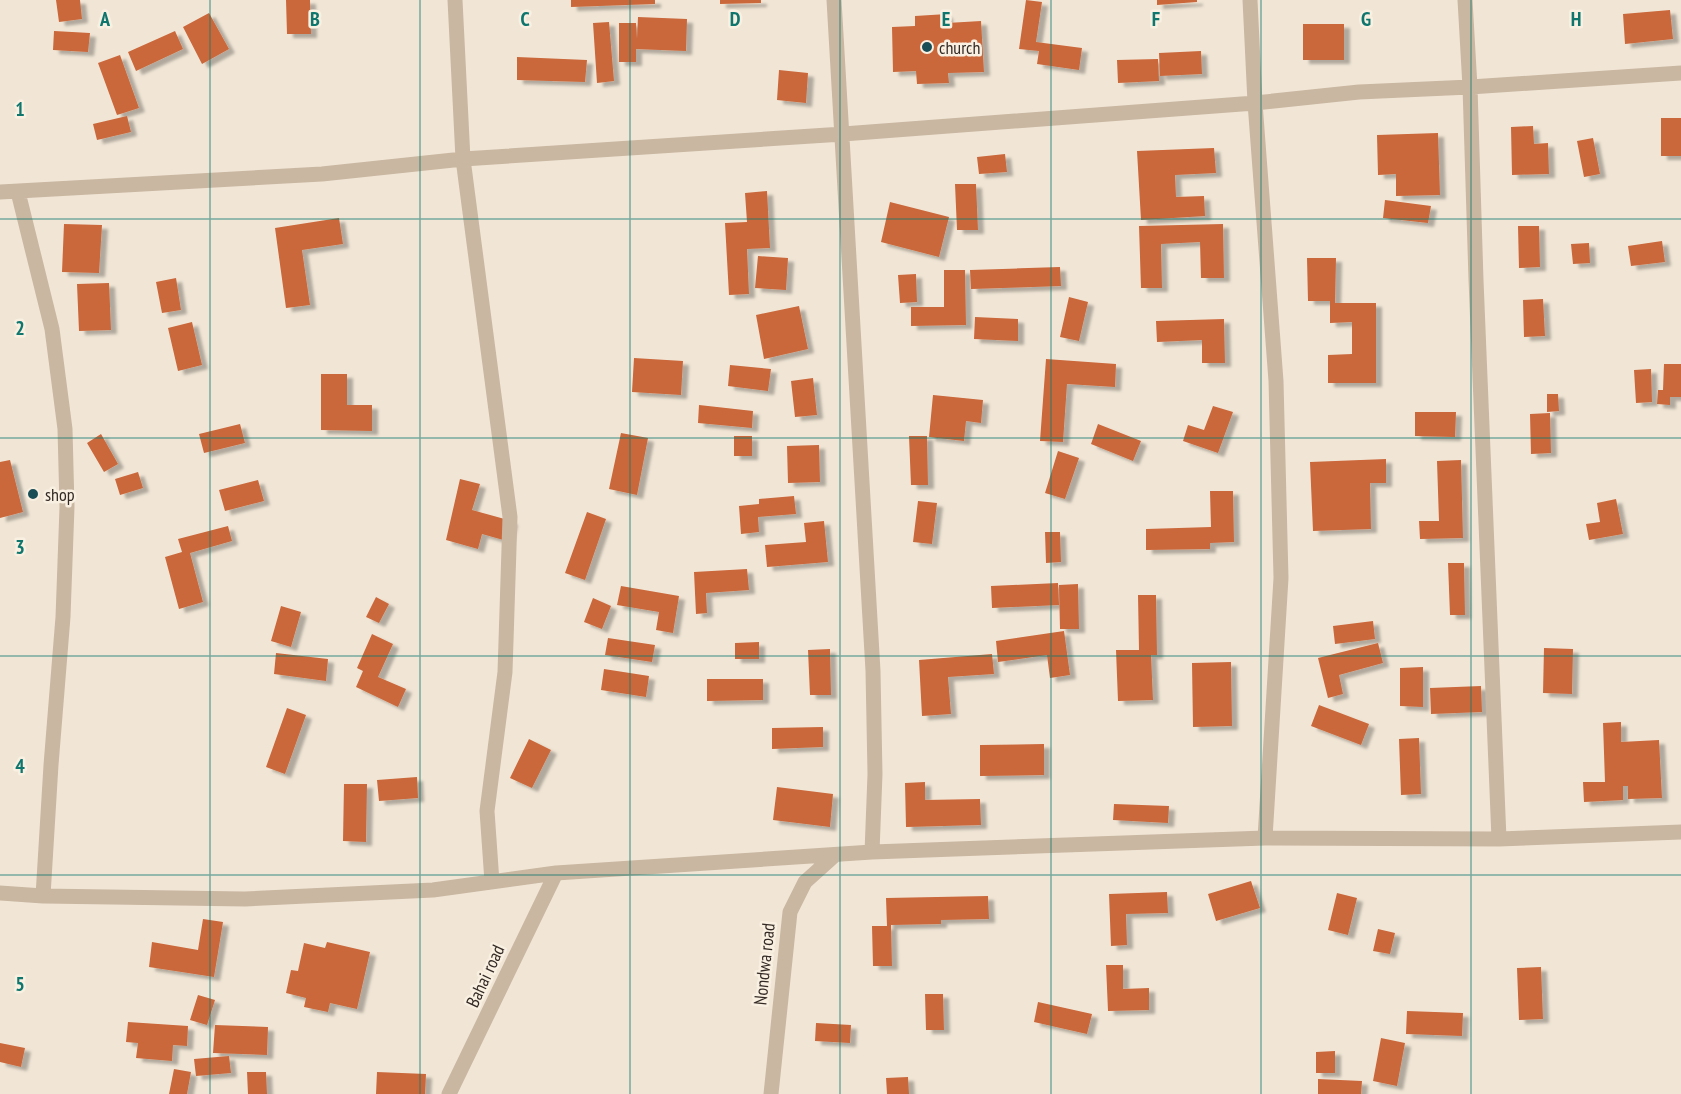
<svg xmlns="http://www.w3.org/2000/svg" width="1681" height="1094" viewBox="0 0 1681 1094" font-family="'PT Sans Narrow',sans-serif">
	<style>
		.building { fill: #cb673a; filter: url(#shadow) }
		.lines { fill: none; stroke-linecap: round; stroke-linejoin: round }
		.minor { stroke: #cab7a2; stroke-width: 15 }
		.grid { fill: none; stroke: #0f766e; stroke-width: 1.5; stroke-opacity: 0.55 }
		.poi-dot { fill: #194e56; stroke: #f9f0e2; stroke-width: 2 }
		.labels { text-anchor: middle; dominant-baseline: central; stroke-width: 5; stroke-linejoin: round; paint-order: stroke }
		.poi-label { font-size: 18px; fill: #342a25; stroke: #f9f0e2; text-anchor: start }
		.street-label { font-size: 18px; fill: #342a25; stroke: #f9f0e2 }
		.grid-label { font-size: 20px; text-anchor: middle; font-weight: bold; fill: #0f766e; stroke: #f9f0e2; stroke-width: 5; stroke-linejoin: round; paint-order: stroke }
	</style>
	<defs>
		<filter id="shadow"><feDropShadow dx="6" dy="4" stdDeviation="1.5" flood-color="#0004"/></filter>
	</defs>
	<rect width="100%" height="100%" fill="#f1e6d6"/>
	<path class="building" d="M56,0h24l2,19 -23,3z
		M286,0h24l1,34h-24z
		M571,0h84v4l-84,3z
		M720,0h41v3l-41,1z
		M1026,0l16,2 -6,40 46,6 -3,22 -42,-6 2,-13 -20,-2z
		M1157,0h40v2l-40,3z
		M1670,10l3,29 -48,5 -2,-30z
		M209,13l20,36 -27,15 -19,-37z
		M947,14v9l34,-2 3,51 -36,1 1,10 -32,1 -1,-13 -23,1 -1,-45 23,-1v-10z
		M638,17l49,2 -1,32 -50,-2v13h-17v-39h17l1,16z
		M609,22l5,59 -17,2 -4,-60z
		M1303,24h41v36h-41z
		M54,31l36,2 -2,19 -35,-2z
		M175,31l8,18 -47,22 -8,-19z
		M1201,51l1,23 -42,2 -1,-23z
		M120,55l19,53 -22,7 -19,-52z
		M517,57l70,3 -2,22 -68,-2z
		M1158,59l1,22 -41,2 -1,-23z
		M779,70l29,3 -2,30 -29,-3z
		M127,116l4,16 -34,8 -4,-16z
		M1661,118h20v38h-20z
		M1533,126l1,18 14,-1 1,31 -37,1 -1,-48z
		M1438,133l2,62 -44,1v-22l-18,1 -1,-40z
		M1593,138l7,36 -16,3 -7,-36z
		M1214,148l2,25 -41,2 1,22 28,-1 1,20 -64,4 -4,-69z
		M1005,154l2,18 -28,2 -2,-17z
		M955,184h21l2,46h-21z
		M767,191l3,57 -23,1 2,45 -20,1 -4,-72 22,-1 -2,-29z
		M1385,200l46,6 -3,17 -45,-5z
		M890,202l59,15 -10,40 -58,-15z
		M339,218l4,26 -41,6 8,55 -24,3 -11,-80z
		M64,224l38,1 -3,48 -37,-1z
		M1223,224l1,54h-23l-1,-36 -39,2 1,44h-21l-2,-62z
		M1518,226h21l1,41 -21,1z
		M1662,241l3,21 -34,4 -3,-20z
		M1589,243l1,20 -17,1 -2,-20z
		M758,256l30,2 -2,32 -31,-2z
		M1307,258h29l-1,45h41v80h-48v-28l24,-1v-32l-22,1v-22h-22z
		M1060,267l1,19 -90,3 -1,-19z
		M944,270h21l1,55 -55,1v-19h33z
		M916,274l1,28 -17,1 -2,-28z
		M176,278l5,32 -19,3 -6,-31z
		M109,283l2,47 -32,1 -2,-47z
		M1069,297l19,5 -9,39 -19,-4z
		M1543,299l2,37 -21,1 -1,-37z
		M799,306l9,43 -44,10 -8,-44z
		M975,317l43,2v22l-44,-2z
		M1224,319l1,44h-23v-23l-45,2 -1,-21z
		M192,322l10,43 -24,6 -10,-43z
		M634,358l49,3 -2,34 -49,-3z
		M1046,359l70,5 -1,23 -48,-3 -4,58 -23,-1z
		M1664,364h17v33h-11v8l-13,-1 1,-14h5z
		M730,365l41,4 -3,22 -40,-5z
		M1651,369l1,33 -16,1 -2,-33z
		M321,374h26v31h25v26l-51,-1z
		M813,378l4,37 -22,2 -4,-36z
		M1547,394h11l1,17 -12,1z
		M933,395l50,5 -2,23 -15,-2 -2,20 -35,-4z
		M699,405l54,6 -1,17 -54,-5z
		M1213,406l20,6 -15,41 -35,-12 5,-16 16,5z
		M1415,412h41l-1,25 -40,-1z
		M1550,413l1,40 -20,1 -1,-40z
		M240,424l5,19 -41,10 -5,-19z
		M1098,424l43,17 -8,20 -42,-17z
		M621,433l27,5 -11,57 -28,-6z
		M101,434l17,30 -14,8 -17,-29z
		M734,436h18v20h-18z
		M909,436h18l1,49h-17z
		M819,445l1,37 -32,1 -1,-37z
		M1058,451l21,7 -14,41 -20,-6z
		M1386,459v24h-16l1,46 -58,2 -3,-69z
		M10,460l13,52 -23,6v-56z
		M1461,460l2,78 -43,1 -1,-18h20l-2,-60z
		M138,472l5,16 -23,7 -5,-16z
		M460,479l20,5 -8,26 40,11 -5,20 -25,-7 -4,15 -32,-9z
		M258,480l6,21 -39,10 -6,-21z
		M1210,491h23l1,51 -24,1v6l-64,1v-21l65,-2z
		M794,496l2,18 -38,3 1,15 -18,2 -2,-28 20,-2v-5z
		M1616,499l7,35 -34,6 -3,-16 14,-2 -3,-19z
		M918,501l19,2 -5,41 -19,-2z
		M587,512l19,7 -21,61 -20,-7z
		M824,521l4,41 -61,5 -2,-22 41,-3 -2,-19z
		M228,526l4,15 -42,12 13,49 -24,7 -14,-52 17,-5 -4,-13z
		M1045,532h15l1,30 -15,1z
		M1448,563h16l1,52h-15z
		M747,569l2,21 -43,3 1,20 -11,1 -2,-42z
		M1058,583l1,22 -67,3 -1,-22z
		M1078,584l1,45h-19l-1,-44z
		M621,586l58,10 -6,37 -17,-3 3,-18 -42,-7z
		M1138,595h18l1,60h-6l2,45 -35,1 -2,-51h23z
		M376,597l13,7 -10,19 -13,-6z
		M593,598l18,8 -9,23 -18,-7z
		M281,606l20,6 -10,35 -20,-6z
		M1373,621l2,18 -40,5 -2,-18z
		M1064,631l6,44 -20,3 -3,-23 -49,7 -2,-21z
		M372,634l21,10 -15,33 28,12 -8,18 -42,-20 7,-16 -6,-3z
		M608,638l47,7 -3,17 -47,-7z
		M759,642v17h-24v-16z
		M1378,643l5,20 -44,12 4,19 -15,4 -10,-40z
		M1544,648l29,1 -1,45 -29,-1z
		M830,649l1,46h-21l-2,-45z
		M276,653l52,6 -2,22 -52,-7z
		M992,654l2,20 -46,3 3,37 -29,2 -3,-56z
		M1231,662l1,64 -39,1 -1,-64z
		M1423,667v40l-23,-1v-38z
		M604,669l45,7 -3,21 -45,-7z
		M707,679h56v21l-56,1z
		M1481,686l1,26 -51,2 -1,-26z
		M1319,705l50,19 -8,21 -50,-19z
		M287,708l19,7 -21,59 -19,-7z
		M1621,722v20l38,-2 3,58 -34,1v-13h-5v14l-39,2 -1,-20h22l-2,-59z
		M823,727v20l-51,2v-21z
		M1419,738l2,56 -20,1 -2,-56z
		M529,739l22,11 -19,38 -22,-10z
		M1044,744v31l-64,1v-31z
		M417,777l1,21 -39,3 -2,-21z
		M925,782v18l55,-1 1,26 -75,2 -1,-44z
		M344,784h23l-1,58 -23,-1z
		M777,787l56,7 -3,33 -57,-7z
		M1114,804l55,2 -1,17 -55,-3z
		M1251,881l9,27 -44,13 -8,-27z
		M1167,892l1,21 -42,1 1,31 -16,1 -2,-52z
		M1337,893l20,5 -9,37 -20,-5z
		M988,896l1,23 -48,1v4l-50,1 1,41h-19l-1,-40h15l-1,-28z
		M203,919l20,3 -9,55 -65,-10 3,-25 46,8z
		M1378,929l17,4 -5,21 -17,-3z
		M327,942l43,10 -13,57 -27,-6 -2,9 -24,-5 2,-9 -20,-5 5,-23 7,1 6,-28 21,5z
		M1106,965h17v24l26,-1v22l-41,1z
		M1541,967l2,52 -24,1 -2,-52z
		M925,994h18l1,36h-18z
		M198,995l17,5 -8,25 -17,-5z
		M1038,1002l54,12 -5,20 -53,-12z
		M1407,1011l56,2 -1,23 -56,-2z
		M128,1022l60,4 -1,20 -14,-1 -1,16 -36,-3 2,-15 -12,-1z
		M816,1023l35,2 -1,18 -35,-2z
		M215,1025l53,2 -1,28 -54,-2z
		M1381,1038l24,5 -8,43 -24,-5z
		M0,1043l25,5 -4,19 -21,-5z
		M1335,1051v22h-19v-21z
		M229,1056l2,17 -35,3 -2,-17z
		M174,1069l17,3 -4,22h-18z
		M247,1072h19l1,22h-19z
		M377,1072l49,2 -1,20h-49z
		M908,1077l1,17h-22l-1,-16z
		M1318,1079l44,2 -1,13h-43z"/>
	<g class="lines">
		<path class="minor" d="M455,0l8,159 47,358 -5,155 -18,139 5,71
			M834,0l39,671 2,103 -3,78
			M1250,0l5,103 21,278 5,197 -16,260
			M1465,0l5,87 6,193 23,559
			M0,192l322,-18 141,-15 380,-25 412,-31 104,-11 111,-5 211,-14
			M18,192l34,137 13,100 2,78 -4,110 -12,148 -8,131
			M0,893l43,3 202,3 188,-9 123,-17 316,-21 393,-14 234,1 182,-7
			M449,1094l107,-221
			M771,1094l19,-182 15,-30 30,-27"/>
	</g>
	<path class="grid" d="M210,0v1094M420,0v1094M630,0v1094M840,0v1094M1051,0v1094M1261,0v1094M1471,0v1094M0,219h1681M0,438h1681M0,656h1681M0,875h1681"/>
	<g class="poi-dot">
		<circle cx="927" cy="47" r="6"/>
		<circle cx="33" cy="494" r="6"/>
	</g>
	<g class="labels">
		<g class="poi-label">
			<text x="939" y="47">church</text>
			<text x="45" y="494">shop</text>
		</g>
		<g class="street-label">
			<text transform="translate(764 964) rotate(-84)">Nondwa road</text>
			<text transform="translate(485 976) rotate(-65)">Bahai road</text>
		</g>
	</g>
	<g class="grid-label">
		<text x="105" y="26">A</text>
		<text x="315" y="26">B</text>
		<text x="525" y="26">C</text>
		<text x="735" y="26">D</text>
		<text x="946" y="26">E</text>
		<text x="1156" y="26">F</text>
		<text x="1366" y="26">G</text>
		<text x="1576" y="26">H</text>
		<text x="20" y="116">1</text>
		<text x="20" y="335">2</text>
		<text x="20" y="554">3</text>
		<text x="20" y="773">4</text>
		<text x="20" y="991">5</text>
	</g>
</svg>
